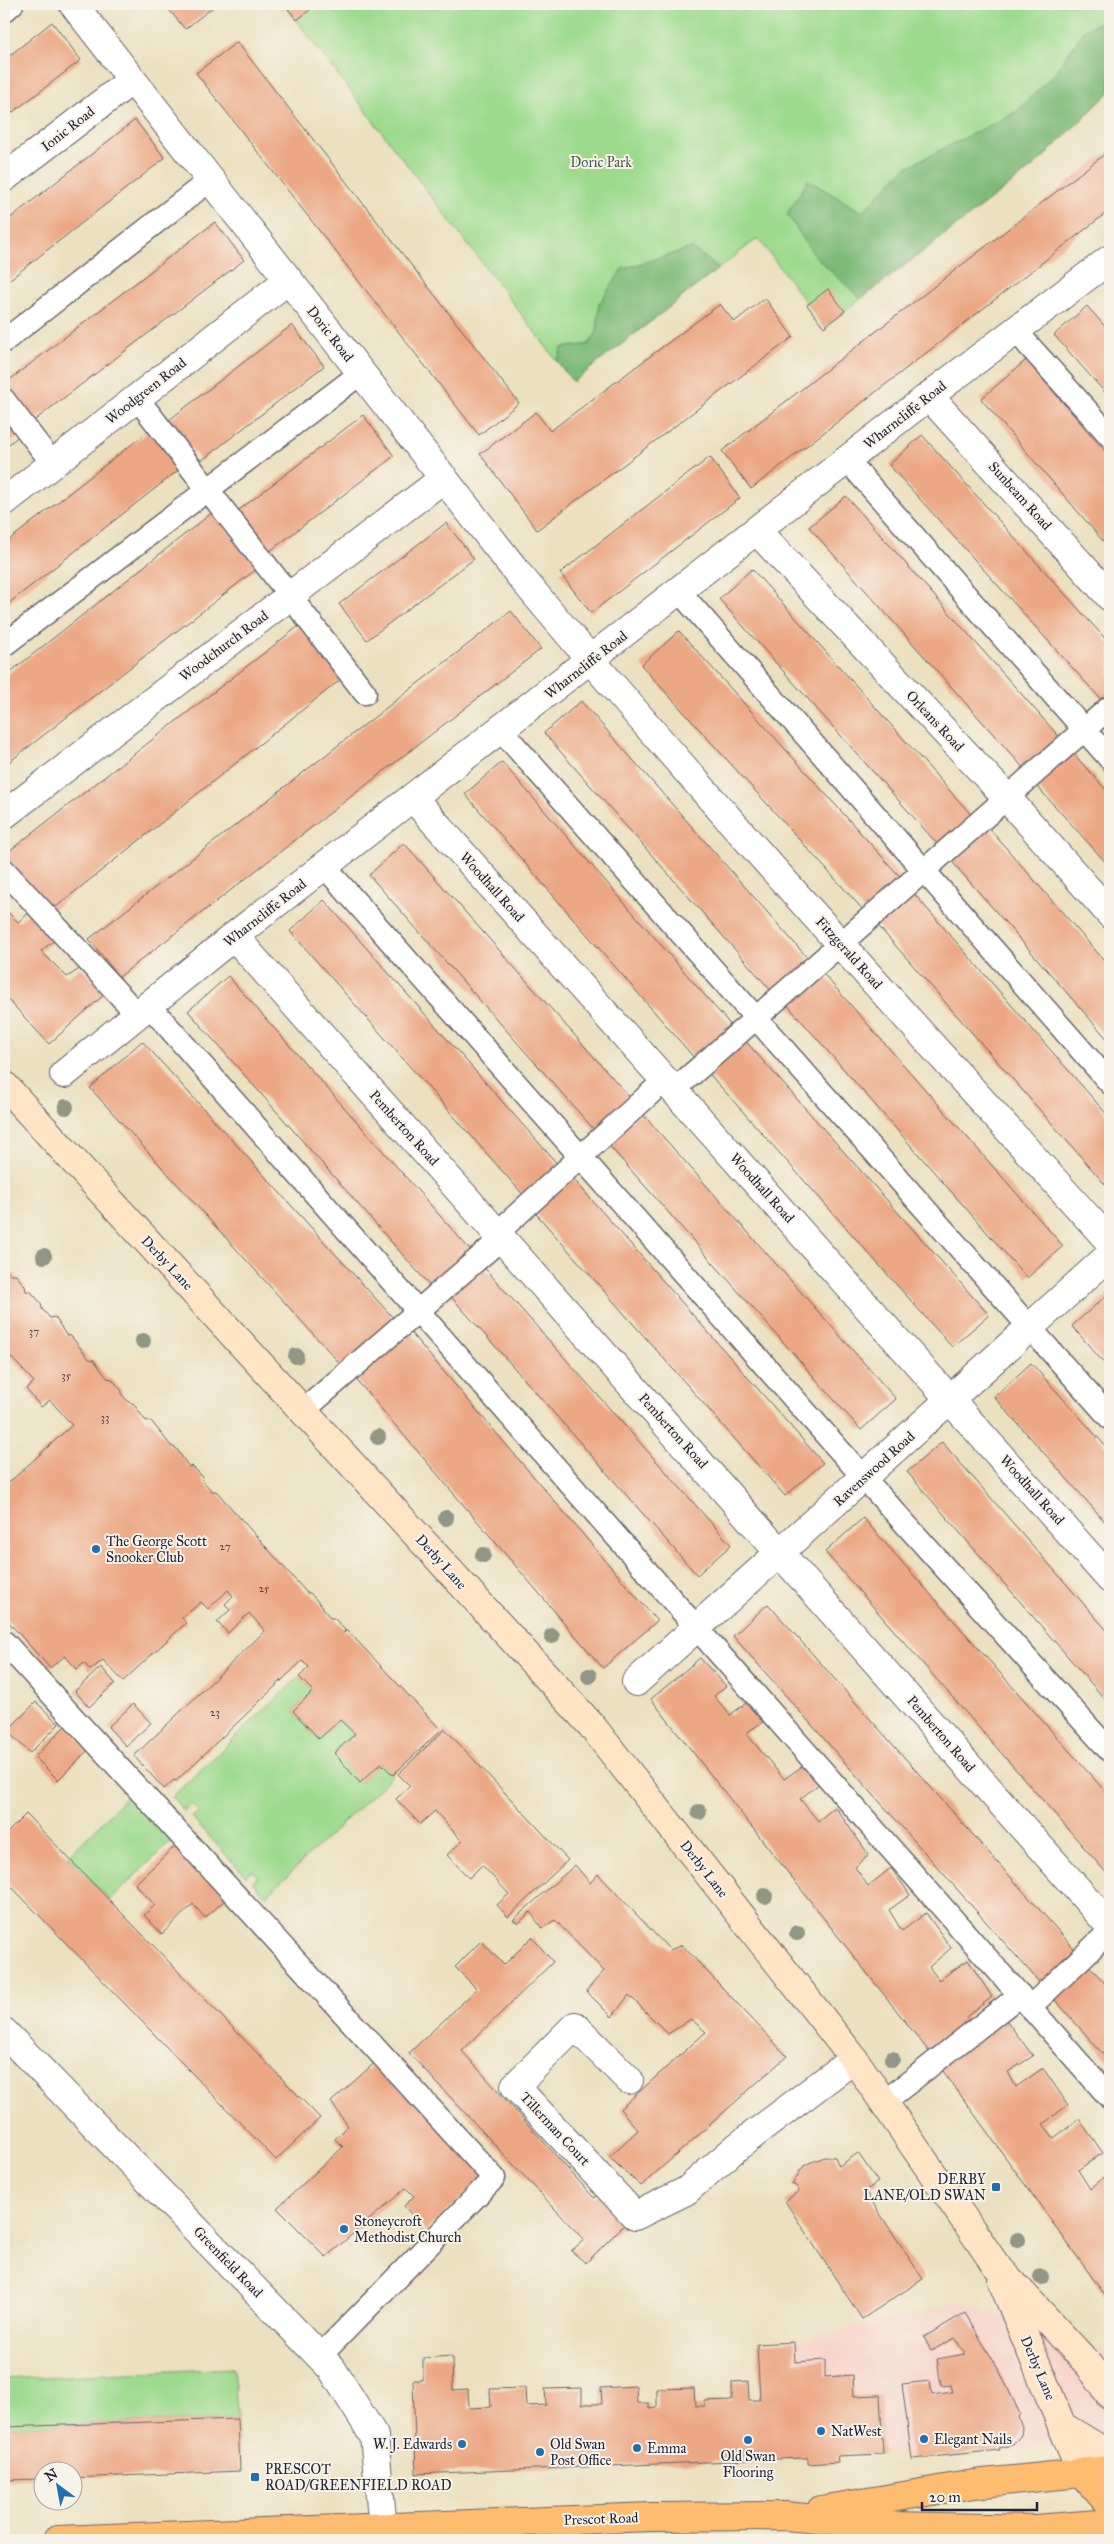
<svg xmlns="http://www.w3.org/2000/svg" width="1114" height="2544" viewBox="0 0 1114 2544" font-family="'IM FELL Great Primer',serif">
	<style>
		.built { fill: #f7d1c6 }
		.green { fill: #9dda8e; stroke: #607e64 }
		.forest { fill: #7eba79; stroke: #506e5a }
		.building { fill: #eca785 }
		.lines { fill: none; stroke-linecap: round; stroke-linejoin: round }
		.lane-casing { stroke: #68656a; stroke-width: 25 }
		.street-casing { stroke: #68656a; stroke-width: 30 }
		.secondary-casing { stroke: #68656a; stroke-width: 30 }
		.primary-casing { stroke: #68656a; stroke-width: 30 }
		.lane { stroke: #fff; stroke-width: 22 }
		.street { stroke: #fff; stroke-width: 28 }
		.secondary { stroke: #ffe4c6; stroke-width: 28 }
		.primary { stroke: #febc70; stroke-width: 28 }
		.tree { fill: #919685 }
		.poi-dot { fill: #1f6fb2; stroke: #f7f3e8; stroke-width: 2 }
		.labels { text-anchor: middle; dominant-baseline: central; stroke-width: 4; stroke-linejoin: round; paint-order: stroke }
		.number-label { font-size: 11px; fill: #54434e }
		.street-label { font-size: 14px; fill: #22223b; stroke: #f7f3e8 }
		.park-label { font-size: 14px; fill: #475954; stroke: #f7f3e8 }
		.poi-label { font-size: 14px; fill: #22223b; stroke: #f7f3e8; text-anchor: start }
	</style>
	<rect width="100%" height="100%" fill="#f7f3e8"/>
	<filter id="ink" filterUnits="userSpaceOnUse"><feTurbulence type="fractalNoise" baseFrequency=".02" numOctaves="2"/><feDisplacementMap in="SourceGraphic" scale="10" xChannelSelector="R" yChannelSelector="G"/><feConvolveMatrix kernelMatrix="1 2 1 2 8 2 1 2 1" color-interpolation-filters="sRGB"/></filter>
	<filter id="wash" filterUnits="userSpaceOnUse"><feTurbulence type="fractalNoise" baseFrequency=".0096" numOctaves="4" result="noise"/><feDisplacementMap in="SourceGraphic" scale="20" xChannelSelector="R" yChannelSelector="G"/><feGaussianBlur stdDeviation="1.12" result="paint"/><feColorMatrix in="noise" values="0 0 0 0 0 0 0 0 0 0 0 0 0 0 0 0 0 1.4 0 .05"/><feComposite in="paint" operator="in"/></filter>
	<g filter="url(#wash)">
		<rect width="100%" height="100%" fill="#ebe1c0"/>
		<path class="built" d="M958,2302l152,51v87l-198,19 -29,-5 -45,2v6l-30,2 -1,-6 -44,2 -6,-116 37,-2z"/>
		<path class="green" d="M284,4h826v88l-76,74 -210,161 -66,-89 -185,144z
			M299,1677l14,14 -20,20 26,28 21,-19 15,14 -21,19 26,29 21,-19 12,12 -127,121 -14,-14 6,-5 -6,-7 -6,6 -55,-59 8,-5 -8,-8 -7,7 -12,-14z
			M131,1792l43,46 -64,62 -42,-43z
			M233,2368l5,51 -234,8v-48z"/>
		<path class="forest" d="M1110,19v73l-76,74 -173,133 -47,-44 -27,-41 21,-34 54,32 43,-44 111,-56 39,-39 31,-45z
			M692,248l27,20 -146,114 -16,-21 5,-13 27,-4 8,-12 2,-28 23,-35z"/>
		<g id="blocks">
			<path class="building" d="M164,4h53l-32,25z
				M284,4h31l1,1 -19,15z
				M52,22l29,38 -77,59v-59z
				M237,42l282,361 -40,32 -283,-362z
				M135,120l30,38 -161,126v-61z
				M1110,150v60l-359,279 -29,-38z
				M215,222l29,38 -213,163 -27,-35v-4z
				M828,289l17,22 -21,16 -17,-22z
				M765,298l28,39 -256,193 -57,-76 56,-42 14,19 170,-127 14,18z
				M1087,306l23,26v66l-56,-63z
				M292,325l32,41 -123,95 -32,-41z
				M1026,360l84,97v92l-129,-150z
				M4,407l22,23 -22,18z
				M363,415l31,41 -124,95 -31,-41z
				M154,427l31,38 -181,142v-63z
				M922,435l188,209v59l-3,3 -218,-241z
				M710,457l30,41 -149,115 -31,-40z
				M846,496l216,244 -35,32 -218,-245z
				M213,512l46,55 -255,199v-89z
				M446,523l28,36 -107,81 -28,-36z
				M752,569l222,249 -33,30 -222,-249z
				M511,611l30,38 -422,328 -30,-38z
				M304,622l41,54 -293,234 -48,-55z
				M679,631l224,249 -37,33 -225,-248z
				M581,701l231,262 -37,32 -231,-262z
				M1070,750l40,44v73l-76,-84z
				M502,762l232,267 -37,32 -232,-267z
				M986,825l124,142v75l-162,-185z
				M404,843l230,259 -36,32 -229,-259z
				M909,888l201,230v72l-237,-270z
				M324,900l237,268 -35,30 -236,-267z
				M4,908l14,14 12,-10 26,27 -15,12 26,26 14,-9 25,25 -57,51 -45,-49z
				M819,969l244,277 -36,32 -244,-278z
				M228,976l244,276 -40,36 -244,-277z
				M740,1035l249,280 -37,32 -248,-279z
				M142,1041l254,280 -52,47 -254,-280z
				M641,1112l255,287 -35,31 -255,-288z
				M569,1174l254,289 -38,33 -254,-288z
				M481,1264l250,281 -34,30 -249,-282z
				M4,1267l6,7h5l10,12 1,5 5,1 10,11 1,6 8,9 5,-1 11,18 5,1 18,23 5,1 13,18 5,1 10,12v4l8,8h3l12,17 7,2 19,24 5,2 13,19 3,-1 11,11 -1,3 10,11h4l91,102h3l11,12 9,13h4l11,12 -1,3 3,-3 94,100 -48,45 -12,-12 -21,20 -26,-30 21,-19 -15,-14 -21,19 -26,-28 20,-20 -14,-14 10,-10 -7,-6 -126,120 -2,-1 -10,9 -30,-33 131,-125 -16,-18 -21,20 -11,-11 13,-12 -5,-6 8,-8 -5,-6 -20,19 -7,-7 -19,16 4,5 -63,58 -20,-21 -13,10 -6,-7 -7,6 -12,-13 -15,12 -46,-51v-130l68,-62 -22,-25 -9,7 -15,-18 8,-7 -24,-26 -6,5z
				M1109,1293l1,2v75l-38,-44z
				M409,1331l248,290 -54,47 -249,-291z
				M1031,1363l79,88v76l-116,-130z
				M942,1442l168,192v71l-203,-233z
				M863,1518l247,279v80l-285,-325z
				M768,1604l342,385v73l-377,-426z
				M700,1658l26,28 -12,10 16,19 16,-12 17,19 -17,11 38,46 23,-16 16,18 -23,18 18,22 17,-14 34,48 -14,12 13,19 23,-18 19,27 -21,15 13,21 24,-18 25,35 -22,19 10,13 29,-20 24,37 -26,20 6,7 -42,29 -279,-354z
				M101,1667l14,16 -26,24 -14,-16z
				M36,1702l23,22 -29,29 -23,-22z
				M133,1704l18,19 -25,23 -18,-19z
				M66,1725l23,24 -31,31 -23,-23z
				M445,1729l123,131 -60,57 -11,-12 12,-11 -27,-29 -13,13 -22,-23 15,-14 -27,-30 -15,13 -24,-25 14,-13 -12,-12z
				M26,1814l294,304 -44,42 -272,-281v-43z
				M177,1844l51,53 -23,21 -12,-14 -31,30 -18,-19 11,-10 -20,-21z
				M575,1865l15,18 8,-9 72,76 12,-5 105,111 -146,130 -32,-29 29,-27 -18,-21 86,-77 -15,-13 -23,15 -39,-39 -17,22 -26,-26 18,-20 -49,-51 -13,8 -12,-16 -11,11 -6,-3z
				M532,1937l21,25 -91,89 132,147 7,-5 27,28 -42,42 -15,-12 13,-11 -175,-187 68,-64 -22,-22 26,-26 23,24z
				M1006,2020l27,36 -25,16 8,15 27,-19 25,37 -25,19 11,14 25,-19 24,34 -25,17 12,19 20,-17v130l-172,-238z
				M380,2058l105,118 -59,55 -22,-25 10,-10 -8,-8 -80,69 -49,-49 66,-61 -8,-8 13,-13 -17,-24z
				M858,2153l20,29 -13,9 58,88 -61,40 -77,-118 14,-10 -4,-6h-3l10,-17 7,-5 16,-6h10l4,9z
				M965,2313l35,59 20,42 -2,3 4,11 -1,7 -8,10 -14,3 1,2 -88,9 -10,-75 28,-3 2,14 20,-3 -2,-7 -9,1 -4,-27 28,-5 -10,-16 -24,13 -7,-14z
				M794,2342l1,20 30,-2v17l28,-2 1,21 26,-1 3,59 -46,2 1,6 -30,2v-6h-5l-387,16 -3,-94h10v-22l29,-2 1,34 15,-1 1,19 22,-1 -1,-18 35,-1 1,18 20,-1 -1,-16 37,-1v16h20l-1,-16 35,-2 1,17h12v6l8,-1v-19l37,-1 1,18h10v-5l27,-1v-18l16,-1 1,19h11l-3,-56z
				M238,2419l2,52 -168,7v-6h-30v7l-38,1v-53z"/>
		</g>
	</g>
	<g filter="url(#ink)">
		<use href="#blocks" fill-opacity="0" stroke="#68656a" stroke-width="1"/>
		<g class="lines">
			<defs>
				<path id="lane" d="M4,11l8,-7
					M1015,330l95,106
					M4,341l206,-161
					M137,398l228,295
					M4,400l49,64
					M847,460l263,299
					M679,591l431,492
					M4,645l357,-272
					M501,730l609,688
					M325,867l539,611 246,273
					M4,870l134,145
					M149,1005l961,1093
					M674,1090l436,-383
					M497,1233l168,-153
					M303,1411l199,-173
					M4,1642l490,536 -174,178
					M1030,2007l80,-76
					M884,2102l136,-107"/>
				<path id="street" d="M73,4l447,572c190,228 391,446 590,666
					M4,178l128,-98
					M929,396l181,201
					M4,502l284,-222
					M757,531l250,267 103,116
					M413,798l697,781
					M4,815l440,-337
					M234,936l876,990
					M64,1074l170,-138 695,-540 181,-137
					M636,1682l474,-427
					M4,2032l328,337 42,67 9,92
					M629,2080l-54,-54 -60,60 120,130 51,-25 51,-44 117,-88"/>
				<path id="secondary" d="M4,1085l587,640 263,334 141,205 95,102 20,29
					M1002,2281l79,191
					M1062,2426l48,29"/>
				<path id="primary" d="M1081,2472l29,33
					M821,2510l153,-26 136,-14
					M57,2540l594,-23 134,-1 106,10 144,3 75,-6"/>
			</defs>
			<use href="#lane" class="lane-casing"/>
			<use href="#street" class="street-casing"/>
			<use href="#secondary" class="secondary-casing"/>
			<use href="#primary" class="primary-casing"/>
			<use href="#lane" class="lane"/>
			<use href="#street" class="street"/>
			<use href="#secondary" class="secondary"/>
			<use href="#primary" class="primary"/>
		</g>
		<g class="tree">
			<circle cx="66" cy="1107" r="8"/>
			<circle cx="44" cy="1256" r="8"/>
			<circle cx="143" cy="1341" r="8"/>
			<circle cx="296" cy="1356" r="8"/>
			<circle cx="378" cy="1437" r="8"/>
			<circle cx="446" cy="1518" r="8"/>
			<circle cx="483" cy="1555" r="8"/>
			<circle cx="552" cy="1636" r="8"/>
			<circle cx="589" cy="1676" r="8"/>
			<circle cx="699" cy="1812" r="8"/>
			<circle cx="765" cy="1896" r="8"/>
			<circle cx="797" cy="1933" r="8"/>
			<circle cx="892" cy="2059" r="8"/>
			<circle cx="1018" cy="2240" r="8"/>
			<circle cx="1041" cy="2277" r="8"/>
		</g>
	</g>
	<g class="poi-dot">
		<circle cx="96" cy="1549" r="5"/>
		<rect x="991" y="2182" width="10" height="10" rx="2.5"/>
		<circle cx="344" cy="2229" r="5"/>
		<circle cx="821" cy="2431" r="5"/>
		<circle cx="924" cy="2439" r="5"/>
		<circle cx="748" cy="2440" r="5"/>
		<circle cx="462" cy="2444" r="5"/>
		<circle cx="637" cy="2448" r="5"/>
		<circle cx="540" cy="2452" r="5"/>
		<rect x="250" y="2472" width="10" height="10" rx="2.5"/>
	</g>
	<g class="labels">
		<g class="number-label">
			<text x="34" y="1331">37</text>
			<text x="66" y="1375">35</text>
			<text x="105" y="1417">33</text>
			<text x="225" y="1546">27</text>
			<text x="264" y="1588">25</text>
			<text x="215" y="1712">23</text>
		</g>
		<g class="street-label">
			<text transform="translate(68 129) rotate(-38)">Ionic Road</text>
			<text transform="translate(330 334) rotate(52)">Doric Road</text>
			<text transform="translate(146 391) rotate(-38)">Woodgreen Road</text>
			<text transform="translate(905 415) rotate(-38)">Wharncliffe Road</text>
			<text transform="translate(1020 496) rotate(48)">Sunbeam Road</text>
			<text transform="translate(224 646) rotate(-37)">Woodchurch Road</text>
			<text transform="translate(586 665) rotate(-38)">Wharncliffe Road</text>
			<text transform="translate(935 721) rotate(47)">Orleans Road</text>
			<text transform="translate(492 887) rotate(48)">Woodhall Road</text>
			<text transform="translate(265 913) rotate(-38)">Wharncliffe Road</text>
			<text transform="translate(849 953) rotate(48)">Fitzgerald Road</text>
			<text transform="translate(404 1128) rotate(48)">Pemberton Road</text>
			<text transform="translate(762 1188) rotate(48)">Woodhall Road</text>
			<text transform="translate(167 1263) rotate(47)">Derby Lane</text>
			<text transform="translate(673 1431) rotate(48)">Pemberton Road</text>
			<text transform="translate(874 1469) rotate(-42)">Ravenswood Road</text>
			<text transform="translate(1032 1490) rotate(48)">Woodhall Road</text>
			<text transform="translate(441 1562) rotate(48)">Derby Lane</text>
			<text transform="translate(941 1734) rotate(49)">Pemberton Road</text>
			<text transform="translate(704 1869) rotate(52)">Derby Lane</text>
			<text transform="translate(555 2129) rotate(47)">Tillerman Court</text>
			<text transform="translate(228 2262) rotate(46)">Greenfield Road</text>
			<text transform="translate(1038 2368) rotate(67)">Derby Lane</text>
			<text transform="translate(601 2519) rotate(-2)">Prescot Road</text>
		</g>
		<g class="park-label">
			<text x="601" y="162">Doric Park</text>
		</g>
		<g class="poi-label">
			<text x="106" y="1541">The George Scott<tspan x="106" dy="16">Snooker Club</tspan></text>
			<text x="986" y="2179" text-anchor="end">DERBY<tspan x="986" dy="16">LANE/OLD SWAN</tspan></text>
			<text x="354" y="2221">Stoneycroft<tspan x="354" dy="16">Methodist Church</tspan></text>
			<text x="831" y="2431">NatWest</text>
			<text x="934" y="2439">Elegant Nails</text>
			<text x="452" y="2444" text-anchor="end">W. J. Edwards</text>
			<text x="550" y="2444">Old Swan<tspan x="550" dy="16">Post Office</tspan></text>
			<text x="647" y="2448">Emma</text>
			<text x="748" y="2456" text-anchor="middle">Old Swan<tspan x="748" dy="16">Flooring</tspan></text>
			<text x="265" y="2469">PRESCOT<tspan x="265" dy="16">ROAD/GREENFIELD ROAD</tspan></text>
		</g>
	</g>
	<rect width="1114" height="2544" fill="none" stroke="#f7f3e8" stroke-width="20"/>
	<g transform="translate(58 2486) rotate(328)"><circle r="24" fill="#f7f3e8" stroke="#a29fa3"/>
	<path d="M0-4L9 19L0 12L-9 19Z" fill="#1f6fb2"/>
	<text y="-8" font-size="14" font-weight="bold" text-anchor="middle" fill="#22223b">N</text>
	</g>
	<path d="M922 2502v8h115v-8" fill="none" stroke="#22223b" stroke-width="2.5"/>
	<text x="929" y="2502" font-size="15" fill="#22223b" stroke="#f7f3e8" stroke-width="4" paint-order="stroke">20 m</text>
</svg>
